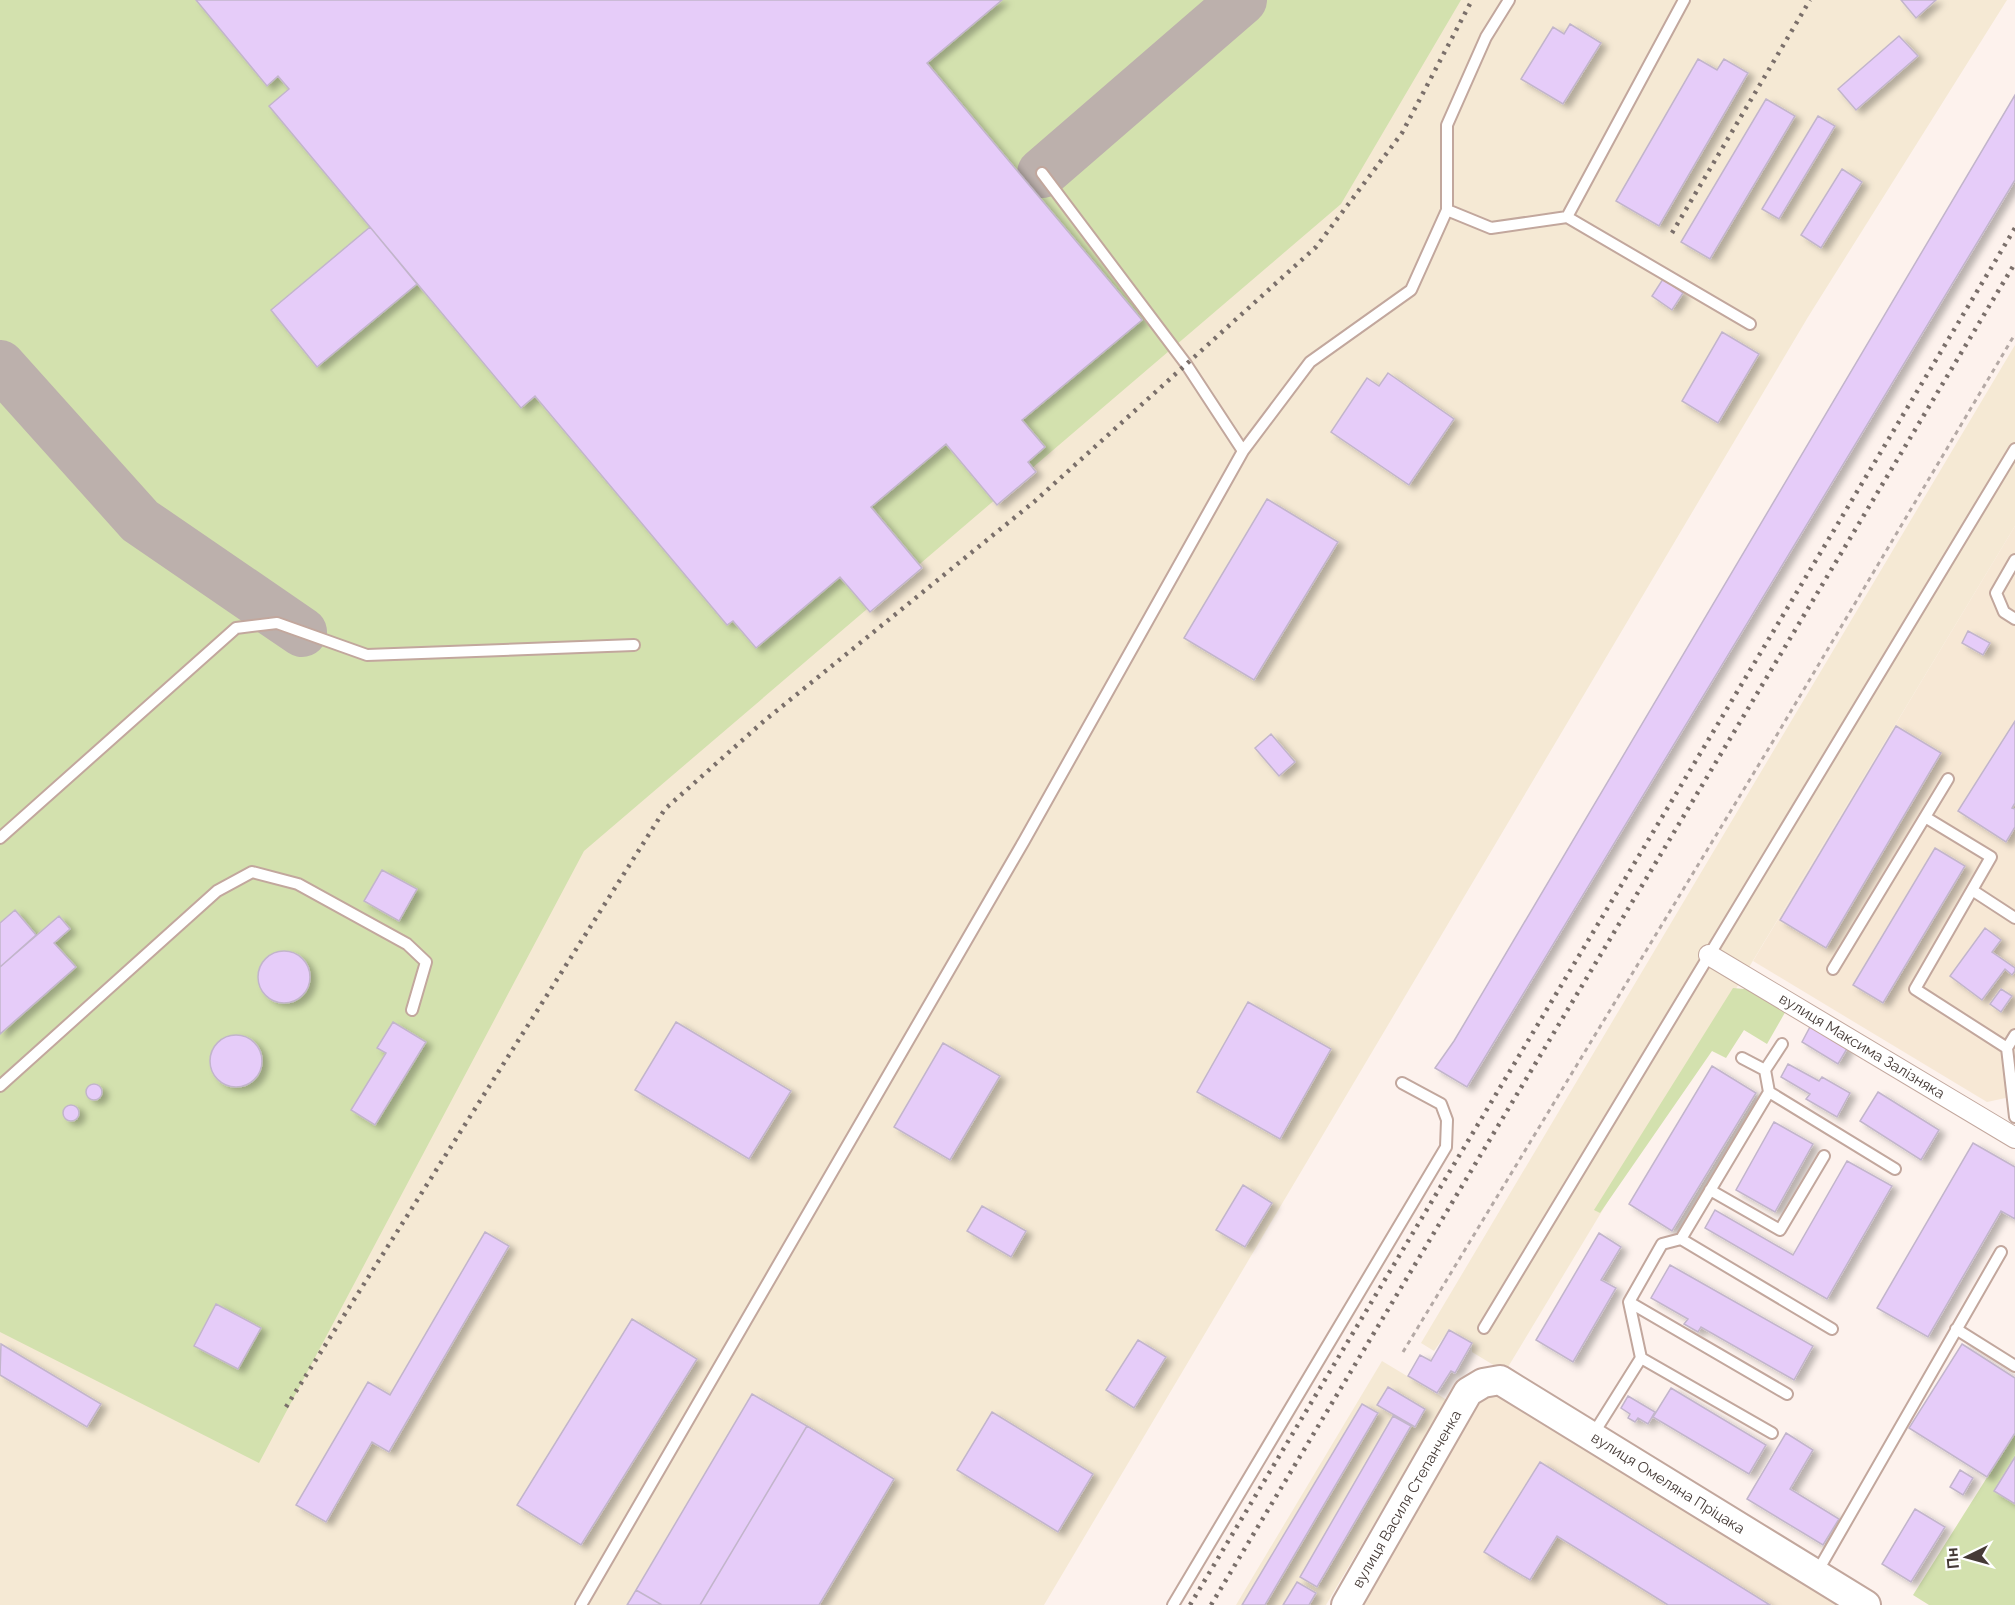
<svg xmlns="http://www.w3.org/2000/svg" width="2015" height="1605" viewBox="0 0 2015 1605" font-family="Raleway,sans-serif">
	<style>
		.commercial { fill: #f7e8d5 }
		.industrial { fill: #f5e9d4 }
		.green { fill: #d3e1ae }
		.lines { fill: none; stroke-linecap: round; stroke-linejoin: round }
		.taxiway { stroke: #bcb0ac; stroke-width: 50 }
		.building { fill: #e6ccf9; stroke: #c2b5cb; stroke-width: 1.5; filter: url(#shadow) }
		.lane-casing { stroke: #c2a79d; stroke-width: 14 }
		.street-casing { stroke: #c2a79d; stroke-width: 22 }
		.secondary-casing { stroke: #c2a79d; stroke-width: 32 }
		.path { stroke: #b4a9a5; stroke-width: 3; stroke-dasharray: 4.5 4.5; stroke-linecap: butt }
		.lane { stroke: #fff; stroke-width: 10 }
		.street { stroke: #fff; stroke-width: 20 }
		.secondary { stroke: #fff; stroke-width: 28 }
		.rail { stroke: #7a6f6a; stroke-width: 4.5; stroke-dasharray: 3 6; stroke-linecap: butt }
		.labels { text-anchor: middle; dominant-baseline: central; stroke-width: 4.5; stroke-linejoin: round; paint-order: stroke }
		.street-label { font-size: 15px; fill: #453a36; stroke: #fff }
	</style>
	<defs>
		<filter id="shadow"><feDropShadow dx="6" dy="4" stdDeviation="3" flood-color="#0004"/></filter>
	</defs>
	<rect width="100%" height="100%" fill="#fdf2ed"/>
	<path class="commercial" d="M2015,526v570l-28,6 -234,-141z
		M1498,1394l355,211h-493l116,-205z"/>
	<path class="industrial" d="M0,0h2007l-199,317 -764,1288h-1044z
		M2015,345v181l-510,846 -33,-20v-9l-23,-13 -15,21 -13,-8z
		M1382,1361l65,39 -121,205h-90z"/>
	<path class="green" d="M0,0h1461l-120,204 -757,647 -325,612 -259,-131z
		M1733,988l23,2 31,19 -20,35 -23,-14 -18,28 -14,-7 -112,162 -6,-3z
		M2015,1433v172h-86l-16,-10z"/>
	<g class="lines">
		<path class="taxiway" d="M1042,173l200,-173
			M0,365l140,156 162,111"/>
	</g>
	<path class="building" d="M196,0h806l-75,63 215,257 -120,100 23,27 -17,15 8,10 -39,33 -51,-61 -75,63 51,61 -52,44 -30,-35 -84,71 -23,-27 -6,4 -192,-229 -14,12 -252,-302 20,-17 -11,-13 -11,10z
		M1901,0h35l-20,18z
		M1570,24l31,19 -38,61 -42,-25 32,-52 11,7z
		M1899,36l19,20 -62,54 -18,-21z
		M1698,59l19,11 7,-11 24,14 -89,153 -43,-25z
		M2015,95v85l-548,907 -32,-19 19,-27z
		M1766,99l29,17 -85,143 -29,-17z
		M1818,116l17,10 -56,93 -17,-10z
		M1842,169l20,13 -41,66 -20,-13z
		M370,227l47,57 -100,83 -46,-57z
		M1663,279l20,14 -11,17 -20,-14z
		M1722,332l37,22 -41,69 -36,-22z
		M1388,373l66,46 -45,66 -78,-53 36,-54 12,8z
		M1267,499l71,43 -84,138 -70,-42z
		M1968,631l22,12 -7,12 -21,-12z
		M2015,721v82l-3,5 3,1v18l-9,15 -48,-31z
		M1896,726l45,27 -115,195 -46,-28z
		M1271,734l24,28 -16,14 -24,-28z
		M1935,848l30,18 -82,137 -30,-18z
		M382,870l35,19 -18,32 -35,-20z
		M15,910l21,25 -36,32v-44z
		M59,916l11,13 -16,14 22,24 -76,67v-67z
		M1985,928l16,12 -9,12 23,16v3l-3,4 -7,-6 -23,31 -32,-24z
		M258 977a26 26 0 1 1 52 0a26 26 0 1 1-52 0Z
		M2001,989l11,7 -11,16 -11,-8z
		M1248,1002l83,47 -51,90 -83,-47z
		M393,1022l33,20 -51,83 -24,-15 35,-57 -9,-5z
		M676,1022l115,69 -42,68 -114,-69z
		M1811,1025l37,22 -10,17 -36,-22z
		M210 1061a26 26 0 1 1 52 0a26 26 0 1 1-52 0Z
		M943,1043l57,33 -50,84 -56,-33z
		M1788,1064l31,17 3,-4 28,16 -13,24 -31,-18 4,-5 -29,-17z
		M1712,1066l44,27 -84,138 -43,-27z
		M86 1092a8 8 0 1 1 16 0a8 8 0 1 1-16 0Z
		M1878,1092l61,38 -18,30 -61,-39z
		M63 1113a8 8 0 1 1 16 0a8 8 0 1 1-16 0Z
		M1774,1122l39,22 -38,68 -39,-22z
		M1973,1143l42,24v52l-14,-8 -73,126 -51,-29z
		M1847,1161l45,25 -65,113 -122,-71 10,-18 78,45z
		M1243,1185l29,18 -27,44 -29,-17z
		M982,1206l44,25 -15,26 -44,-26z
		M485,1232l24,14 -120,206 -17,-10 -46,80 -30,-17 72,-123 22,13z
		M1599,1233l22,14 -20,33 15,8 -43,74 -37,-22z
		M1670,1265l143,81 -19,34 -93,-53 -3,5 -14,-8 4,-5 -37,-21z
		M216,1304l45,24 -23,41 -44,-23z
		M632,1319l65,40 -116,186 -64,-40z
		M1449,1330l23,13 -17,30 -4,-2 -14,22 -29,-17 12,-21 11,6z
		M1138,1340l28,17 -32,51 -28,-18z
		M1,1344l100,60 -14,23 -87,-52z
		M1962,1344l53,34v55l-28,44 -78,-49z
		M1388,1387l37,22 -10,18 -38,-22z
		M1671,1388l95,57 -17,29 -96,-57z
		M752,1394l55,32 -107,179h-38l-26,-15z
		M1628,1396l27,16 -7,12 -10,-6 -3,4 -7,-4 2,-4 -9,-6z
		M1362,1404l16,9 -113,192h-23z
		M992,1412l101,62 -35,58 -101,-62z
		M1393,1416l18,10 -94,161 -17,-10z
		M807,1426l87,53 -75,126h-119z
		M1786,1433l27,17 -23,39 49,30 -16,26 -76,-46z
		M2015,1457v47l-21,-13z
		M1540,1462l230,143h-102l-111,-69 -27,44 -22,-13 -24,-15z
		M1960,1470l13,8 -10,17 -13,-8z
		M1915,1509l30,18 -34,55 -29,-18z
		M1297,1582l19,11 -7,12h-26z
		M636,1590l26,15h-35z"/>
	<g class="lines">
		<defs>
			<path id="lane" d="M1042,173l144,191 57,87
				M1447,210l44,18 76,-11 117,-217
				M1567,217l183,107
				M2015,560l-19,33 8,19 11,7
				M1925,817l66,40 -76,132 92,59
				M0,838l236,-210 41,-5 90,32 267,-10
				M1972,890l43,28
				M1833,969l115,-190
				M2015,1035l-8,13 8,69
				M1782,1044l-17,26 4,22 126,77
				M1742,1058l23,12
				M0,1086l217,-195 35,-19 46,12 109,60 19,18 -14,48
				M1769,1092l-88,147 151,90
				M1710,1190l70,40 44,-74
				M1629,1302l158,92
				M1484,1328l531,-879
				M1956,1329l59,37
				M1641,1358l131,75
				M1592,1436l49,-78 -12,-56 33,-58 19,-5
				M1816,1574l185,-322
				M581,1605l443,-764 219,-390 67,-89 101,-72 36,-80v-85l39,-88 23,-37
				M1173,1605l273,-458 1,-27 -6,-16 -39,-21"/>
			<path id="street" d="M1709,955l306,183"/>
			<path id="secondary" d="M1346,1605l122,-213 15,-9 17,-3 366,225"/>
		</defs>
		<use href="#lane" class="lane-casing"/>
		<use href="#street" class="street-casing"/>
		<use href="#secondary" class="secondary-casing"/>
		<path class="path" d="M1403,1352l375,-619 237,-399"/>
		<use href="#lane" class="lane"/>
		<use href="#street" class="street"/>
		<use href="#secondary" class="secondary"/>
		<path class="rail" d="M1672,233l138,-233
			M286,1407l379,-598 99,-88 271,-220 281,-254 86,-114 70,-133
			M1190,1605l825,-1377
			M1211,1605l804,-1342"/>
	</g>
	<g class="labels">
		<g class="street-label">
			<text transform="translate(1862 1046) rotate(31)">вулиця Максима Залізняка</text>
			<text transform="translate(1668 1483) rotate(32)">вулиця Омеляна Пріцака</text>
			<text transform="translate(1407 1499) rotate(-60)">вулиця Василя Степанченка</text>
		</g>
	</g>
	<g transform="translate(1967 1557) rotate(265)" stroke="#ffffff" stroke-width="4.5" paint-order="stroke">
	<path d="M0-4.5L10 22L0 15L-10 22Z" fill="#453a36"/>
	<text y="-9" font-size="16" font-weight="bold" text-anchor="middle" fill="#453a36">Пн</text>
	</g>
</svg>
